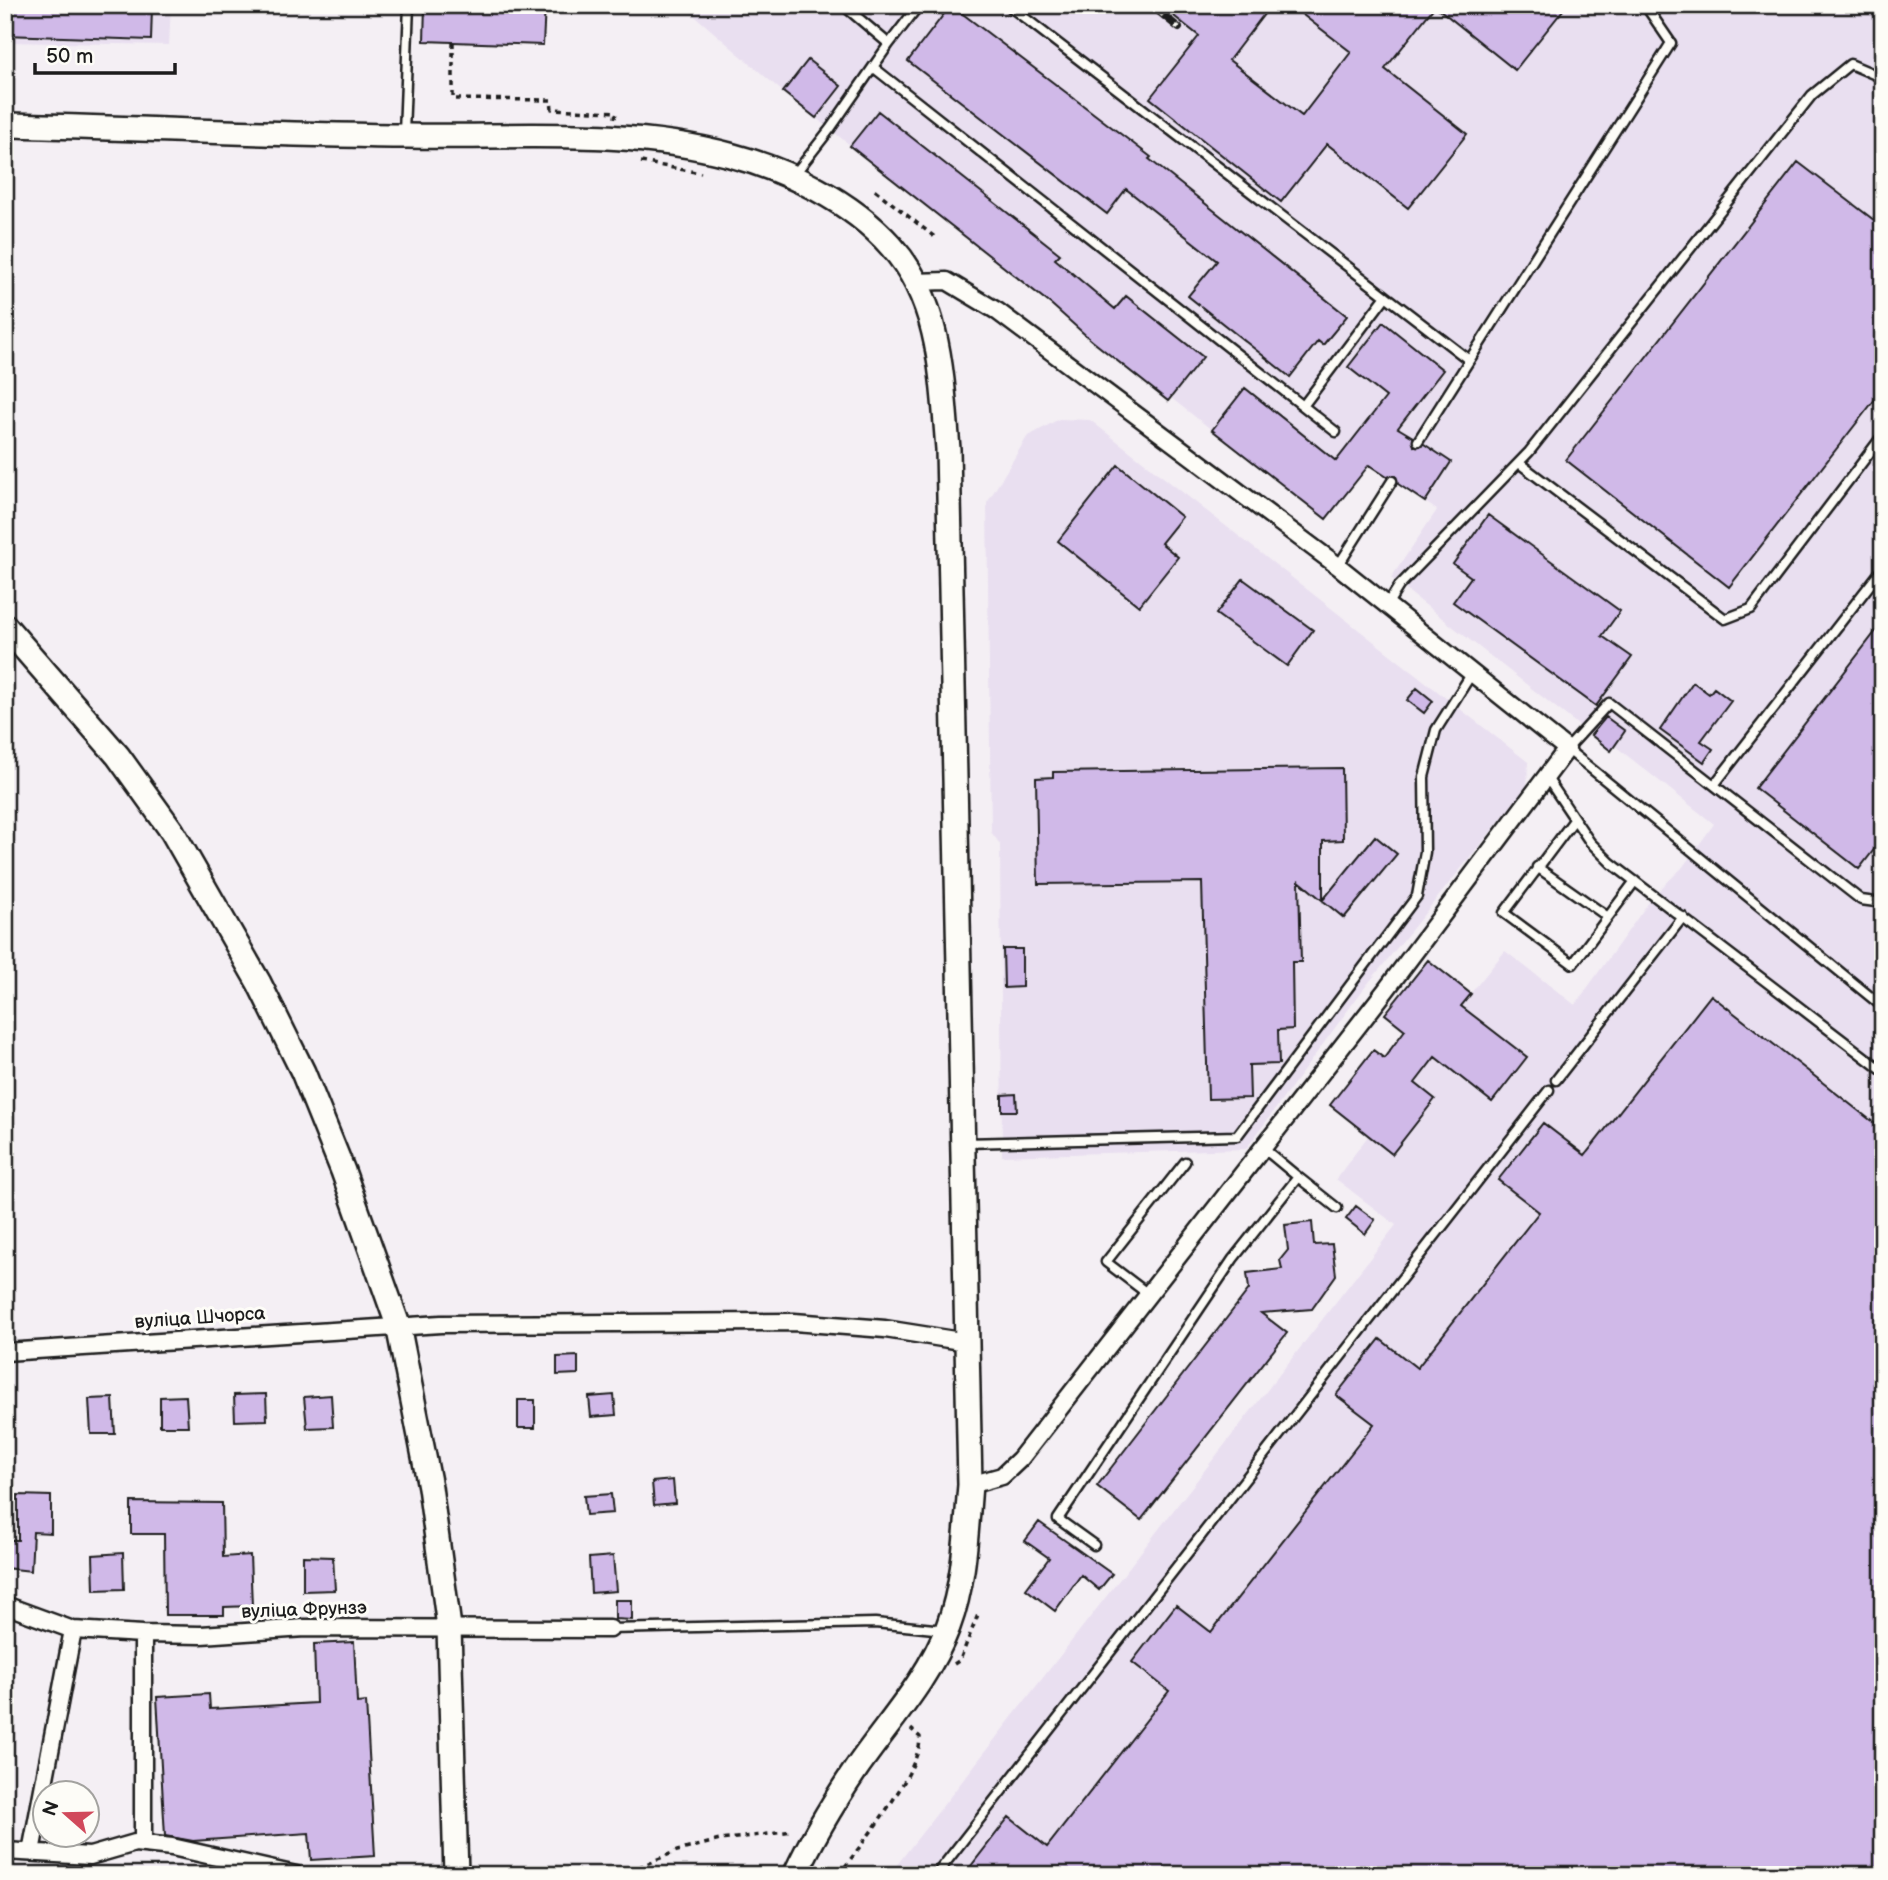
<svg xmlns="http://www.w3.org/2000/svg" width="1888" height="1880" viewBox="0 0 1888 1880" font-family="'Balsamiq Sans',sans-serif">
	<style>
		.built { fill: #e9dff0 }
		.building { fill: #d0b9e8; stroke: #1c1c1c; stroke-width: 2 }
		.lines { fill: none; stroke-linecap: round; stroke-linejoin: round }
		.lane-casing { stroke: #1c1c1c; stroke-width: 13 }
		.street-casing { stroke: #1c1c1c; stroke-width: 21 }
		.secondary-casing { stroke: #1c1c1c; stroke-width: 28 }
		.path { stroke: #1c1c1c; stroke-width: 3.5; stroke-dasharray: 5 5; stroke-linecap: butt }
		.lane { stroke: #fdfcf7; stroke-width: 8 }
		.street { stroke: #fdfcf7; stroke-width: 16 }
		.secondary { stroke: #fdfcf7; stroke-width: 23 }
		.rail-casing { stroke: #1c1c1c; stroke-width: 8 }
		.rail { stroke: #fdfcf7; stroke-width: 5; stroke-dasharray: 16; stroke-linecap: butt }
		.labels { text-anchor: middle; dominant-baseline: central; stroke-width: 6; stroke-linejoin: round; paint-order: stroke }
		.street-label { font-size: 19px; fill: #1c1c1c; stroke: #fdfcf7 }
	</style>
	<rect width="100%" height="100%" fill="#f4eff4"/>
	<filter id="ink" filterUnits="userSpaceOnUse"><feTurbulence type="fractalNoise" baseFrequency=".0143" numOctaves="2"/><feDisplacementMap in="SourceGraphic" scale="14" xChannelSelector="R" yChannelSelector="G"/><feConvolveMatrix kernelMatrix="1 2 1 2 8 2 1 2 1" color-interpolation-filters="sRGB"/></filter>
	<g filter="url(#ink)">
		<path class="built" d="M5,5h166l-2,40 -164,-3z
			M682,5h1201v1870h-994l507,-650 -60,-46 32,-43 -38,-31 43,-55 11,8 21,-28 -20,-16 43,-54 43,33 34,-42 70,54 79,-110 28,-27 32,-44 -99,-78 -5,5 -19,-16 -200,-157 46,-68 -68,-45 -43,54 -155,-121 -3,4 -77,-62 -59,-51 -249,-197z
			M1059,419l31,1 438,342 -1,25 -165,204 -116,158 -244,7 -2,-312 -9,-12 -4,-329 40,-66z"/>
		<path class="building" d="M5,5l147,2 -1,33 -146,-5z
			M425,5h120l-2,40 -119,-4z
			M951,5l200,152 -2,2 198,157 -24,29 -5,-4 -28,36 -102,-81 29,-35 -91,-72 -19,25 -199,-153z
			M1160,5h111l-42,55 73,56 49,-64 -61,-47h277l-52,65 -80,-64 -50,63 82,65 -59,74 -81,-64 -46,58 -131,-104 49,-62z
			M808,60l33,26 -25,32 -33,-26z
			M878,111l182,143 -5,5 60,50 11,-13 77,61 -35,44 -77,-61 -39,-35 -202,-159z
			M1798,162l85,65v162l-154,198 -163,-127z
			M1383,322l60,48 -45,58 15,9 1,9 10,-2 27,18 -26,40 -27,-18 -2,-8 -9,1 -18,-12 -43,54 -114,-89 33,-42 91,73 50,-64 -38,-30z
			M1118,465l64,52 -21,26 17,14 -39,49 -81,-65z
			M1488,515l132,96 -18,25 30,21 -36,49 -143,-104 18,-25 -18,-13z
			M1243,579l70,51 -26,36 -71,-52z
			M1883,622v216l-24,31 -104,-81z
			M1693,682l16,12 5,-6 17,13 -30,40 12,8 -9,13 -44,-32z
			M1417,688l16,13 -9,12 -17,-13z
			M1606,717l19,14 -14,20 -20,-16z
			M1342,768l1,72 -20,1v59l52,-64 22,18 -53,64 -45,-37 2,81h-9l1,67 -15,1 1,34 -30,1 1,33 -42,1 -6,-217 -164,2 -2,-106 17,-1v-5z
			M1003,949h19v38l-18,1z
			M1428,960l43,34 -10,12 66,51 -35,45 -57,-45 -20,26 20,16 -43,55 -62,-49 43,-55 11,8 21,-28 -20,-16z
			M1711,995l172,135v745h-919l45,-58 38,30 122,-156 -37,-29 44,-57 35,27 163,-208 -38,-29 44,-56 37,29 122,-156 -41,-32 45,-57 42,32z
			M1016,1094l1,17h-15v-16z
			M1356,1206l19,14 -10,14 -19,-15z
			M1312,1222l2,23 18,-1 4,31 -24,34 -51,4 26,20 -146,187 -44,-34 152,-197 -2,-16 35,-4 -2,-9 8,-10 -3,-25z
			M578,1356v18l-21,1v-18z
			M266,1394l1,26 -32,1 -1,-26z
			M331,1395l2,32 -26,1 -3,-31z
			M614,1395l2,20 -25,2 -2,-20z
			M186,1396l2,30h-28v-29z
			M113,1398l2,36h-24l-2,-35z
			M518,1400h17v28h-17z
			M673,1480l2,23 -21,2 -2,-23z
			M611,1494l2,19 -27,2 -2,-19z
			M18,1495l33,1v37l-18,-1 -2,39 -26,-3 2,-28h11z
			M131,1502l91,1 1,54 27,-2 2,51 -28,1v8h-59l-1,-81h-33z
			M1039,1522l73,52 -13,16 -18,-15 -26,36 -29,-22 23,-31 -24,-17z
			M123,1553l1,36 -30,1 -1,-35z
			M303,1556l30,1 2,33 -32,1z
			M613,1556l3,35 -25,2 -2,-35z
			M615,1600h17v20l-17,-1z
			M354,1642l3,61 9,-1 9,154 -64,4 -2,-27 -116,8 -28,-5 -8,-139 52,-3 1,15 106,-6 -2,-59z"/>
		<g class="lines">
			<defs>
				<path id="lane" d="M843,5l46,39 30,-39
					M1008,5l461,355
					M873,67l463,365
					M404,133l5,-128
					M794,175l36,-46 59,-85
					M1303,406l83,-110
					M1418,441l253,-398 -26,-38
					M1519,463l206,156 26,-10 132,-174
					M1338,566l54,-85
					M1387,605l12,-19 130,-134 283,-357 38,-31 33,14
					M1547,778l43,64 21,21 272,208
					M1714,785l169,-217
					M1574,820l-70,93 69,51 62,-83
					M1537,867l71,50
					M1883,903l-22,-3 -252,-197 -42,46 316,258
					M1556,1080l127,-163
					M964,1143l273,-7 180,-240 8,-44 -1,-75 12,-47 36,-57
					M1298,1177l39,31
					M1148,1294l-42,-32 79,-100
					M1094,1545l-36,-26 175,-260 65,-82 -35,-29
					M610,1629l265,-6 69,7
					M936,1875l613,-785"/>
				<path id="street" d="M914,282l33,-1 50,30 341,255 229,183 -181,241 -366,469 -18,17 -32,9
					M5,1352l436,-28 353,-2 91,7 82,13
					M5,1605l68,25 70,4 58,1 104,-7 305,1
					M143,1844v-210
					M5,1851l85,5 45,-13 37,4 124,28
					M31,1852l42,-222"/>
				<path id="secondary" d="M5,125c134,3 269,10 403,11 105,2 219,-9 322,19 57,15 121,46 161,91 50,55 51,133 57,203l22,1036c-4,47 -5,97 -22,142 -21,55 -59,94 -92,142 -23,34 -44,69 -61,106
					M5,626l113,130 54,75 87,152 44,89 40,99 55,154 32,162 19,140 7,248"/>
			</defs>
			<use href="#lane" class="lane-casing"/>
			<use href="#street" class="street-casing"/>
			<use href="#secondary" class="secondary-casing"/>
			<path class="path" d="M453,42v57l98,1 1,9 64,3 -1,6
				M641,162l60,11
				M875,190l61,48
				M954,1664l6,-4 19,-48
				M620,1875l57,-24 43,-11 73,-9
				M839,1875c21,-30 82,-103 81,-138l-9,-8"/>
			<use href="#lane" class="lane"/>
			<use href="#street" class="street"/>
			<use href="#secondary" class="secondary"/>
			<defs>
				<path id="rail" d="M1151,5l28,23"/>
			</defs>
			<use href="#rail" class="rail-casing"/>
			<use href="#rail" class="rail"/>
		</g>
	</g>
	<g class="labels">
		<g class="street-label">
			<text transform="translate(200 1318) rotate(-4)">вуліца Шчорса</text>
			<text transform="translate(304 1610) rotate(-2)">вуліца Фрунзэ</text>
		</g>
	</g>
	<rect width="1888" height="1880" fill="none" stroke="#fdfcf7" stroke-width="28"/>
	<rect x="14" y="14" width="1860" height="1852" fill="none" stroke="#1c1c1c" stroke-width="2.5" filter="url(#ink)"/>
	<g transform="translate(66 1814) rotate(290)"><circle r="33" fill="#fdfcf7" stroke="#a3a29f" stroke-width="2"/>
	<path d="M0-5L12 26L0 18L-12 26Z" fill="#d1495b"/>
	<text y="-10" font-size="19" font-weight="bold" text-anchor="middle" fill="#1c1c1c">N</text>
	</g>
	<path d="M35 63v10h140v-10" fill="none" stroke="#1c1c1c" stroke-width="3.5"/>
	<text x="46" y="63" font-size="21" fill="#1c1c1c" stroke="#fdfcf7" stroke-width="5" paint-order="stroke">50 m</text>
</svg>
